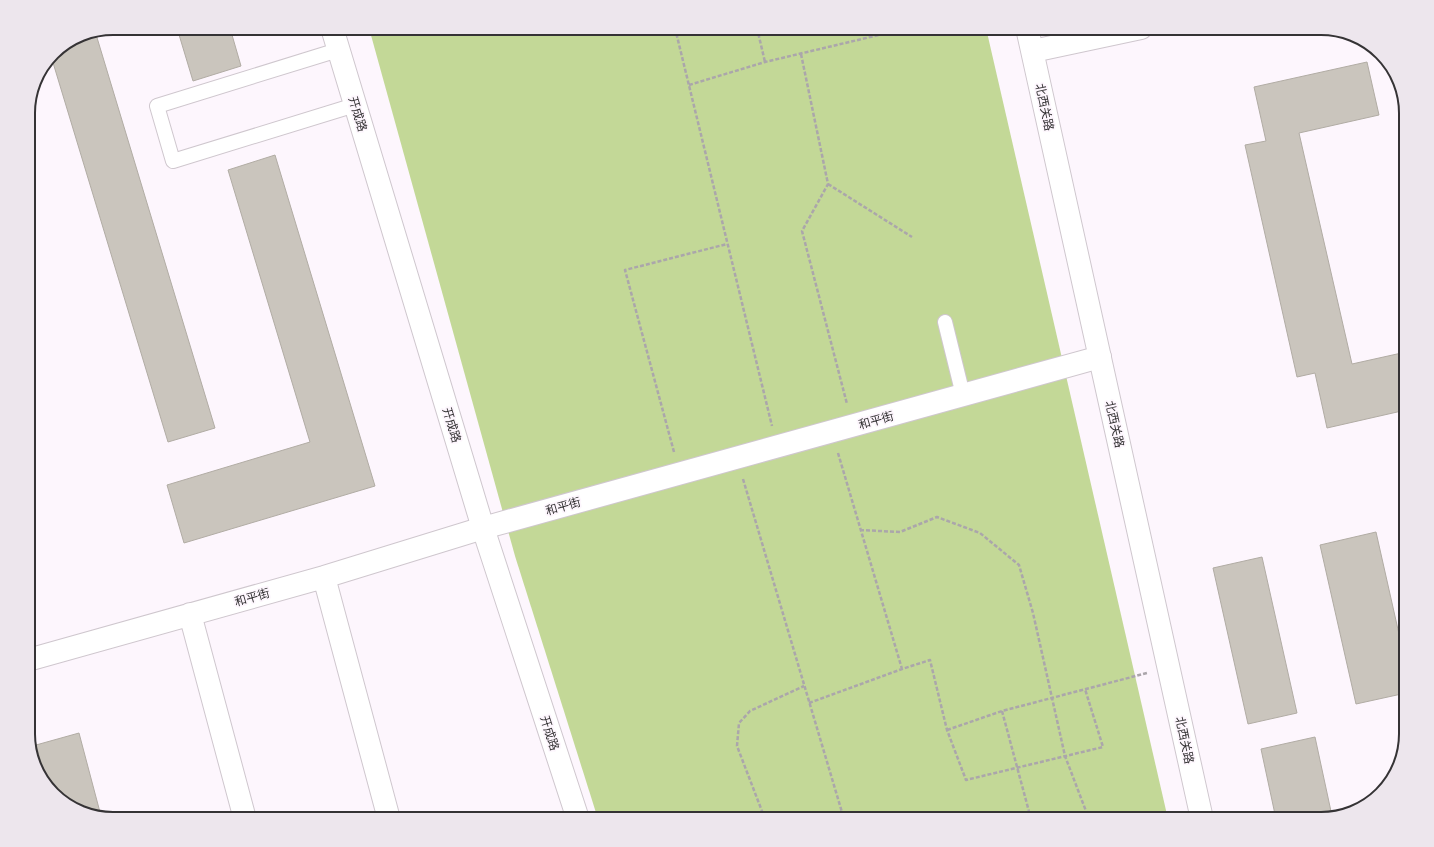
<svg xmlns="http://www.w3.org/2000/svg" width="1434" height="847" viewBox="0 0 1434 847" font-family="Merriweather,'Noto Sans SC',serif">
	<style>
		.green { fill: #c3d897 }
		.building { fill: #cac5bd; stroke: #b1aca4 }
		.lines { fill: none; stroke-linecap: round; stroke-linejoin: round }
		.lane-casing { stroke: #cfc7ce; stroke-width: 16 }
		.street-casing { stroke: #cfc7ce; stroke-width: 24 }
		.secondary-casing { stroke: #cfc7ce; stroke-width: 24 }
		.path { stroke: #aba6ab; stroke-width: 2.5; stroke-dasharray: 4 2; stroke-linecap: butt }
		.lane { stroke: #fff; stroke-width: 14 }
		.street { stroke: #fff; stroke-width: 22 }
		.secondary { stroke: #fff; stroke-width: 22 }
		.labels { text-anchor: middle; dominant-baseline: central; stroke-width: 3.5; stroke-linejoin: round; paint-order: stroke }
		.street-label { font-size: 12px; fill: #353335; stroke: #fdf6fd }
		.rim { fill: none; stroke: #353335; stroke-width: 2 }
	</style>
	<rect width="100%" height="100%" fill="#fdf6fd"/>
	<path class="green" d="M369,28h617l182,791h-570l-83,-263z"/>
	<path class="building" d="M177,28h53l11,38 -48,15z
		M95,31l120,397 -47,14 -117,-386 2,-3 27,-19z
		M1367,62l12,53 -80,18 53,231 54,-12v58l-79,18 -12,-55 -18,4 -52,-232 21,-4 -12,-54z
		M275,155l100,331 -191,57 -17,-58 143,-43 -82,-272z
		M1376,532l30,133v28l-50,11 -36,-159z
		M1262,557l35,156 -49,11 -35,-156z
		M79,733l22,83 -31,-8 -23,-24 -11,-39z
		M1315,737l17,79 -10,3h-46l-15,-70z"/>
	<g class="lines">
		<defs>
			<path id="lane" d="M338,50l-181,56 16,55 182,-56
				M945,322l18,73"/>
			<path id="street" d="M1033,51l108,-23
				M324,577l65,242
				M190,614l55,205
				M28,660l296,-83 159,-49 617,-171"/>
			<path id="secondary" d="M332,28l151,500 95,291
				M1027,28l175,791"/>
		</defs>
		<use href="#lane" class="lane-casing"/>
		<use href="#street" class="street-casing"/>
		<use href="#secondary" class="secondary-casing"/>
		<path class="path" d="M675,28l97,398
			M757,28l8,34
			M801,54l27,130 -26,47 45,173
			M689,85l76,-23 118,-28
			M828,184l84,53
			M674,452l-49,-182 102,-26
			M838,453l64,216
			M743,479l101,340
			M860,530l40,2 37,-15 43,16 39,32 14,48 32,143 24,63
			M809,703l93,-34 28,-9 17,70 19,50 137,-33 -18,-58
			M1002,711l29,108
			M947,730l55,-19 145,-38
			M765,819l-28,-73 2,-23 11,-12 54,-25"/>
		<use href="#lane" class="lane"/>
		<use href="#street" class="street"/>
		<use href="#secondary" class="secondary"/>
	</g>
	<g class="labels">
		<g class="street-label">
			<text transform="translate(1045 107) rotate(78)">北西关路</text>
			<text transform="translate(358 114) rotate(73)">开成路</text>
			<text transform="translate(876 420) rotate(-16)">和平街</text>
			<text transform="translate(1115 424) rotate(77)">北西关路</text>
			<text transform="translate(452 425) rotate(73)">开成路</text>
			<text transform="translate(563 506) rotate(-16)">和平街</text>
			<text transform="translate(252 597) rotate(-16)">和平街</text>
			<text transform="translate(550 733) rotate(72)">开成路</text>
			<text transform="translate(1185 740) rotate(78)">北西关路</text>
		</g>
	</g>
	<path d="M0 0H1434V847H0ZM113 35H1321A78 78 0 0 1 1399 113V734A78 78 0 0 1 1321 812H113A78 78 0 0 1 35 734V113A78 78 0 0 1 113 35Z" fill="#ede6ed" fill-rule="evenodd"/>
	<path class="rim" d="M113 35H1321A78 78 0 0 1 1399 113V734A78 78 0 0 1 1321 812H113A78 78 0 0 1 35 734V113A78 78 0 0 1 113 35Z"/>
</svg>
